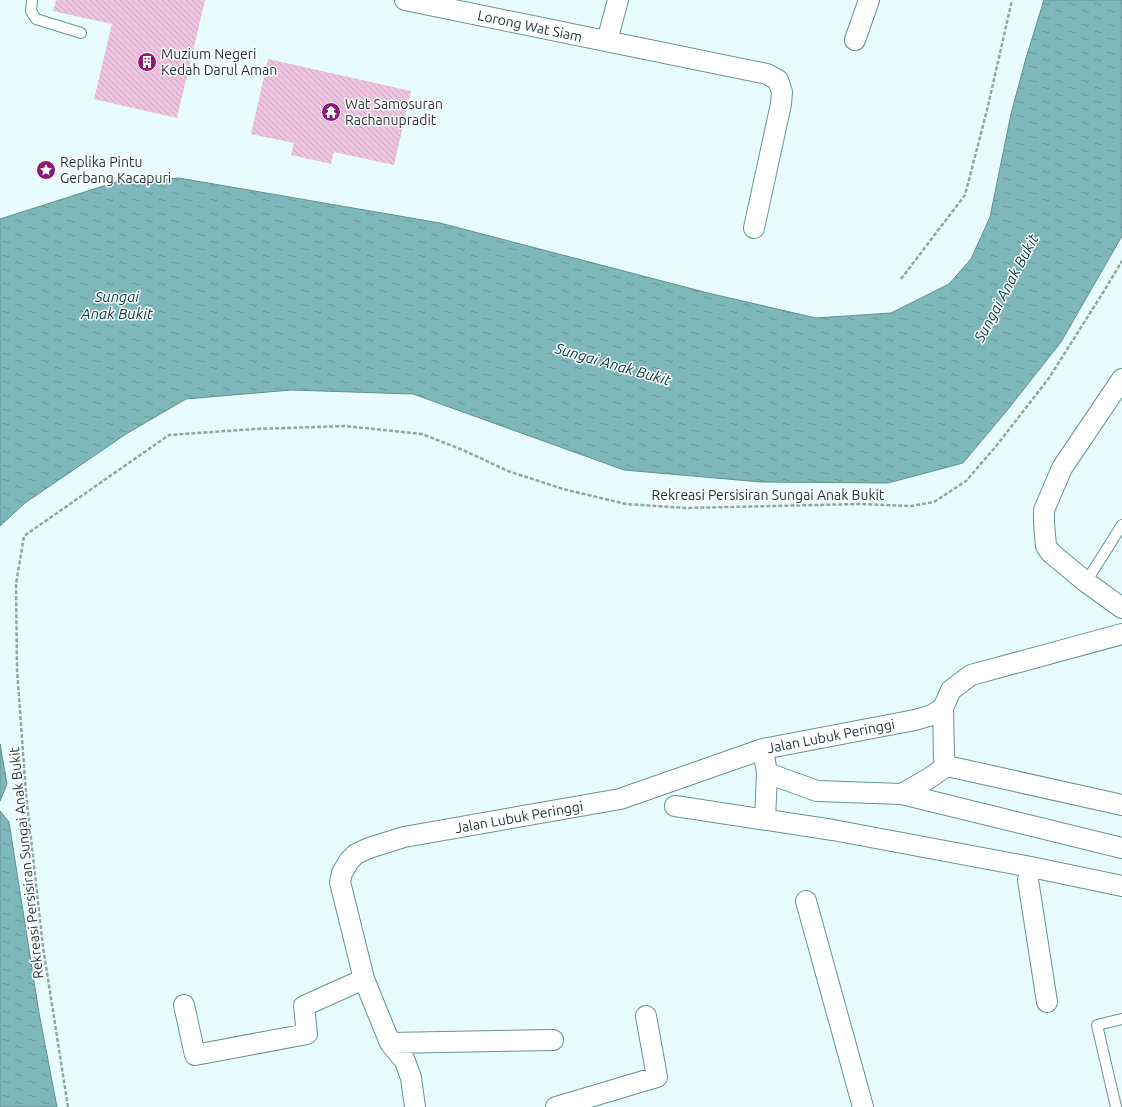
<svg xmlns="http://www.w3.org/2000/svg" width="1122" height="1107" viewBox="0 0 1122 1107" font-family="Ubuntu,sans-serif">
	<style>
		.water { fill: url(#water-ripples); stroke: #618f91 }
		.building { fill: url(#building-back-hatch) }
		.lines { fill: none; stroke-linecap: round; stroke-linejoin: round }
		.lane-casing { stroke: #659394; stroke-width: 12 }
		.street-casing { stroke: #659394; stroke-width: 22 }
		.path { stroke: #92a5a6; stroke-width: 2.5; stroke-dasharray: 4 2; stroke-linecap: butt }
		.lane { stroke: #fff; stroke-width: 10 }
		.street { stroke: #fff; stroke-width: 20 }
		.labels { text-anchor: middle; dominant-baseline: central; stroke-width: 3; stroke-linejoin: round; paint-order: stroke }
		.street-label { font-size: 14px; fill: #1d3031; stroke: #fff }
		.poi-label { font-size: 14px; fill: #1d3031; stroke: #fff; text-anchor: start }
		.water-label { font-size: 15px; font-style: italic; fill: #00393b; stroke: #fff }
	</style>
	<defs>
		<pattern id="water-ripples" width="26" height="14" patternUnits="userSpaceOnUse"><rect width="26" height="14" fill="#7eb8ba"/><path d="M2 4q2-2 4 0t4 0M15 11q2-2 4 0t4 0" fill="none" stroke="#679698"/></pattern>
		<pattern id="building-back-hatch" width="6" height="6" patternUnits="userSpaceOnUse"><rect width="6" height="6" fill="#edc3df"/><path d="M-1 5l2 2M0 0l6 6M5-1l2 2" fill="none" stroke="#cba8c0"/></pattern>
	</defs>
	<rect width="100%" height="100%" fill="#e9fcfd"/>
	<path class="water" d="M1044,0h78v236l-61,106 -52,66 -46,55 -75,20 -127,-1 -137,-12 -211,-76 -122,-4 -105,9 -60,35 -101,69 -25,23v-307l116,-37 63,-4 261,45 268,70 108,25 75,-5 58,-29 22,-25 19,-42 21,-103 15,-56z
		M0,744l7,40 -7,17z
		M0,811l9,11 30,191 18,94h-57z"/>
	<path class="building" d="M56,0h149l-28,118 -83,-19 18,-75 -59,-13z
		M268,59l143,32 -17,74 -60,-13 -3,12 -40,-9 3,-12 -43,-9z"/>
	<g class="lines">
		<defs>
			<path id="lane" d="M32,0l-1,11 5,8 45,14
				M1086,582l36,-57
				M1116,1107l-19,-82 25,-6"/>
			<path id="street" d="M405,0l362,74 11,6 4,12 -1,12 -27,124
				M855,40l14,-40
				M607,41l11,-41
				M1122,379l-60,89 -18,42v13l2,23 5,7 35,29 36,26
				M1122,634l-151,41 -20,15 -8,18 1,50 3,8 175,39
				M763,749l4,24 50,18 85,3 220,54
				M902,794l26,-15 19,-13
				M675,806l158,24 198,37 91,19
				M765,820l2,-47
				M1031,867l-3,13 19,122
				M806,901l57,206
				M184,1005l11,50 112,-21 -3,-28 60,-27
				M390,1043l163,-3
				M415,1107l-4,-29 -6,-17 -15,-18 -26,-64 -24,-97 2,-9 7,-12 7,-7 13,-6 35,-11 216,-38 143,-50 152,-29 17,-5 11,-7
				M556,1107l101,-30 -11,-61"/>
		</defs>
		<use href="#lane" class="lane-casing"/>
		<use href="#street" class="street-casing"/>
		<path class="path" d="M901,279l64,-84 22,-85 25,-110
			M68,1107l-25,-160 -17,-153 -9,-124 -1,-86 8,-48 145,-101 86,-6 90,-3 77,8 41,16 45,21 55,18 63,15 60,4 173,-4 52,2 23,-4 32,-21 31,-36 52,-67 55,-87 18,-30"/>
		<use href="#lane" class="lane"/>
		<use href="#street" class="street"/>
	</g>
	<defs>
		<symbol id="building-disc" viewBox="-11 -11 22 22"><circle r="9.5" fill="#8f1776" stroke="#fff"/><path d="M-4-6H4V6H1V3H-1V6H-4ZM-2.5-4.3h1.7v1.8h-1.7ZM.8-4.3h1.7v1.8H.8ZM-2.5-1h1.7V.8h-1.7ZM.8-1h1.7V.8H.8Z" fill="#fff"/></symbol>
		<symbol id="temple-disc" viewBox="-11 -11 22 22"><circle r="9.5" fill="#8f1776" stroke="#fff"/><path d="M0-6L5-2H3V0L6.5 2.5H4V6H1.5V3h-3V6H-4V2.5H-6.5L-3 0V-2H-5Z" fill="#fff"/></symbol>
		<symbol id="sight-disc" viewBox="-11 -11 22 22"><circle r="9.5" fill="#8f1776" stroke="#fff"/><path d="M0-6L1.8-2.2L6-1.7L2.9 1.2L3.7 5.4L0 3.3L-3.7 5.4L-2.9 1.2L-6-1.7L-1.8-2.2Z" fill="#fff"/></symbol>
	</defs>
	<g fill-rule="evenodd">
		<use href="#building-disc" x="136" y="51" width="22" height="22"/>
		<use href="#temple-disc" x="320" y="101" width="22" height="22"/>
		<use href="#sight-disc" x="35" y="159" width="22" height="22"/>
	</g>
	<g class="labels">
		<g class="street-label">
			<text transform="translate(530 26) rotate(12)">Lorong Wat Siam</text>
			<text x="768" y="495">Rekreasi Persisiran Sungai Anak Bukit</text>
			<text transform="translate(831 736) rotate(-11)">Jalan Lubuk Peringgi</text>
			<text transform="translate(519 817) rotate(-10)">Jalan Lubuk Peringgi</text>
			<text transform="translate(26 863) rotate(-96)">Rekreasi Persisiran Sungai Anak Bukit</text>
		</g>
		<g class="poi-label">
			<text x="161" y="54">Muzium Negeri<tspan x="161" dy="16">Kedah Darul Aman</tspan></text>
			<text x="345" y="104">Wat Samosuran<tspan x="345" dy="16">Rachanupradit</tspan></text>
			<text x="60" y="162">Replika Pintu<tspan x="60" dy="16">Gerbang Kacapuri</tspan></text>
		</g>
		<g class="water-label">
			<text transform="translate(1006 288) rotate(-62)">Sungai Anak Bukit</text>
			<text x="117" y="296">Sungai<tspan x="117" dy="17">Anak Bukit</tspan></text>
			<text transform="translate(613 364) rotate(16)">Sungai Anak Bukit</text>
		</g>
	</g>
</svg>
